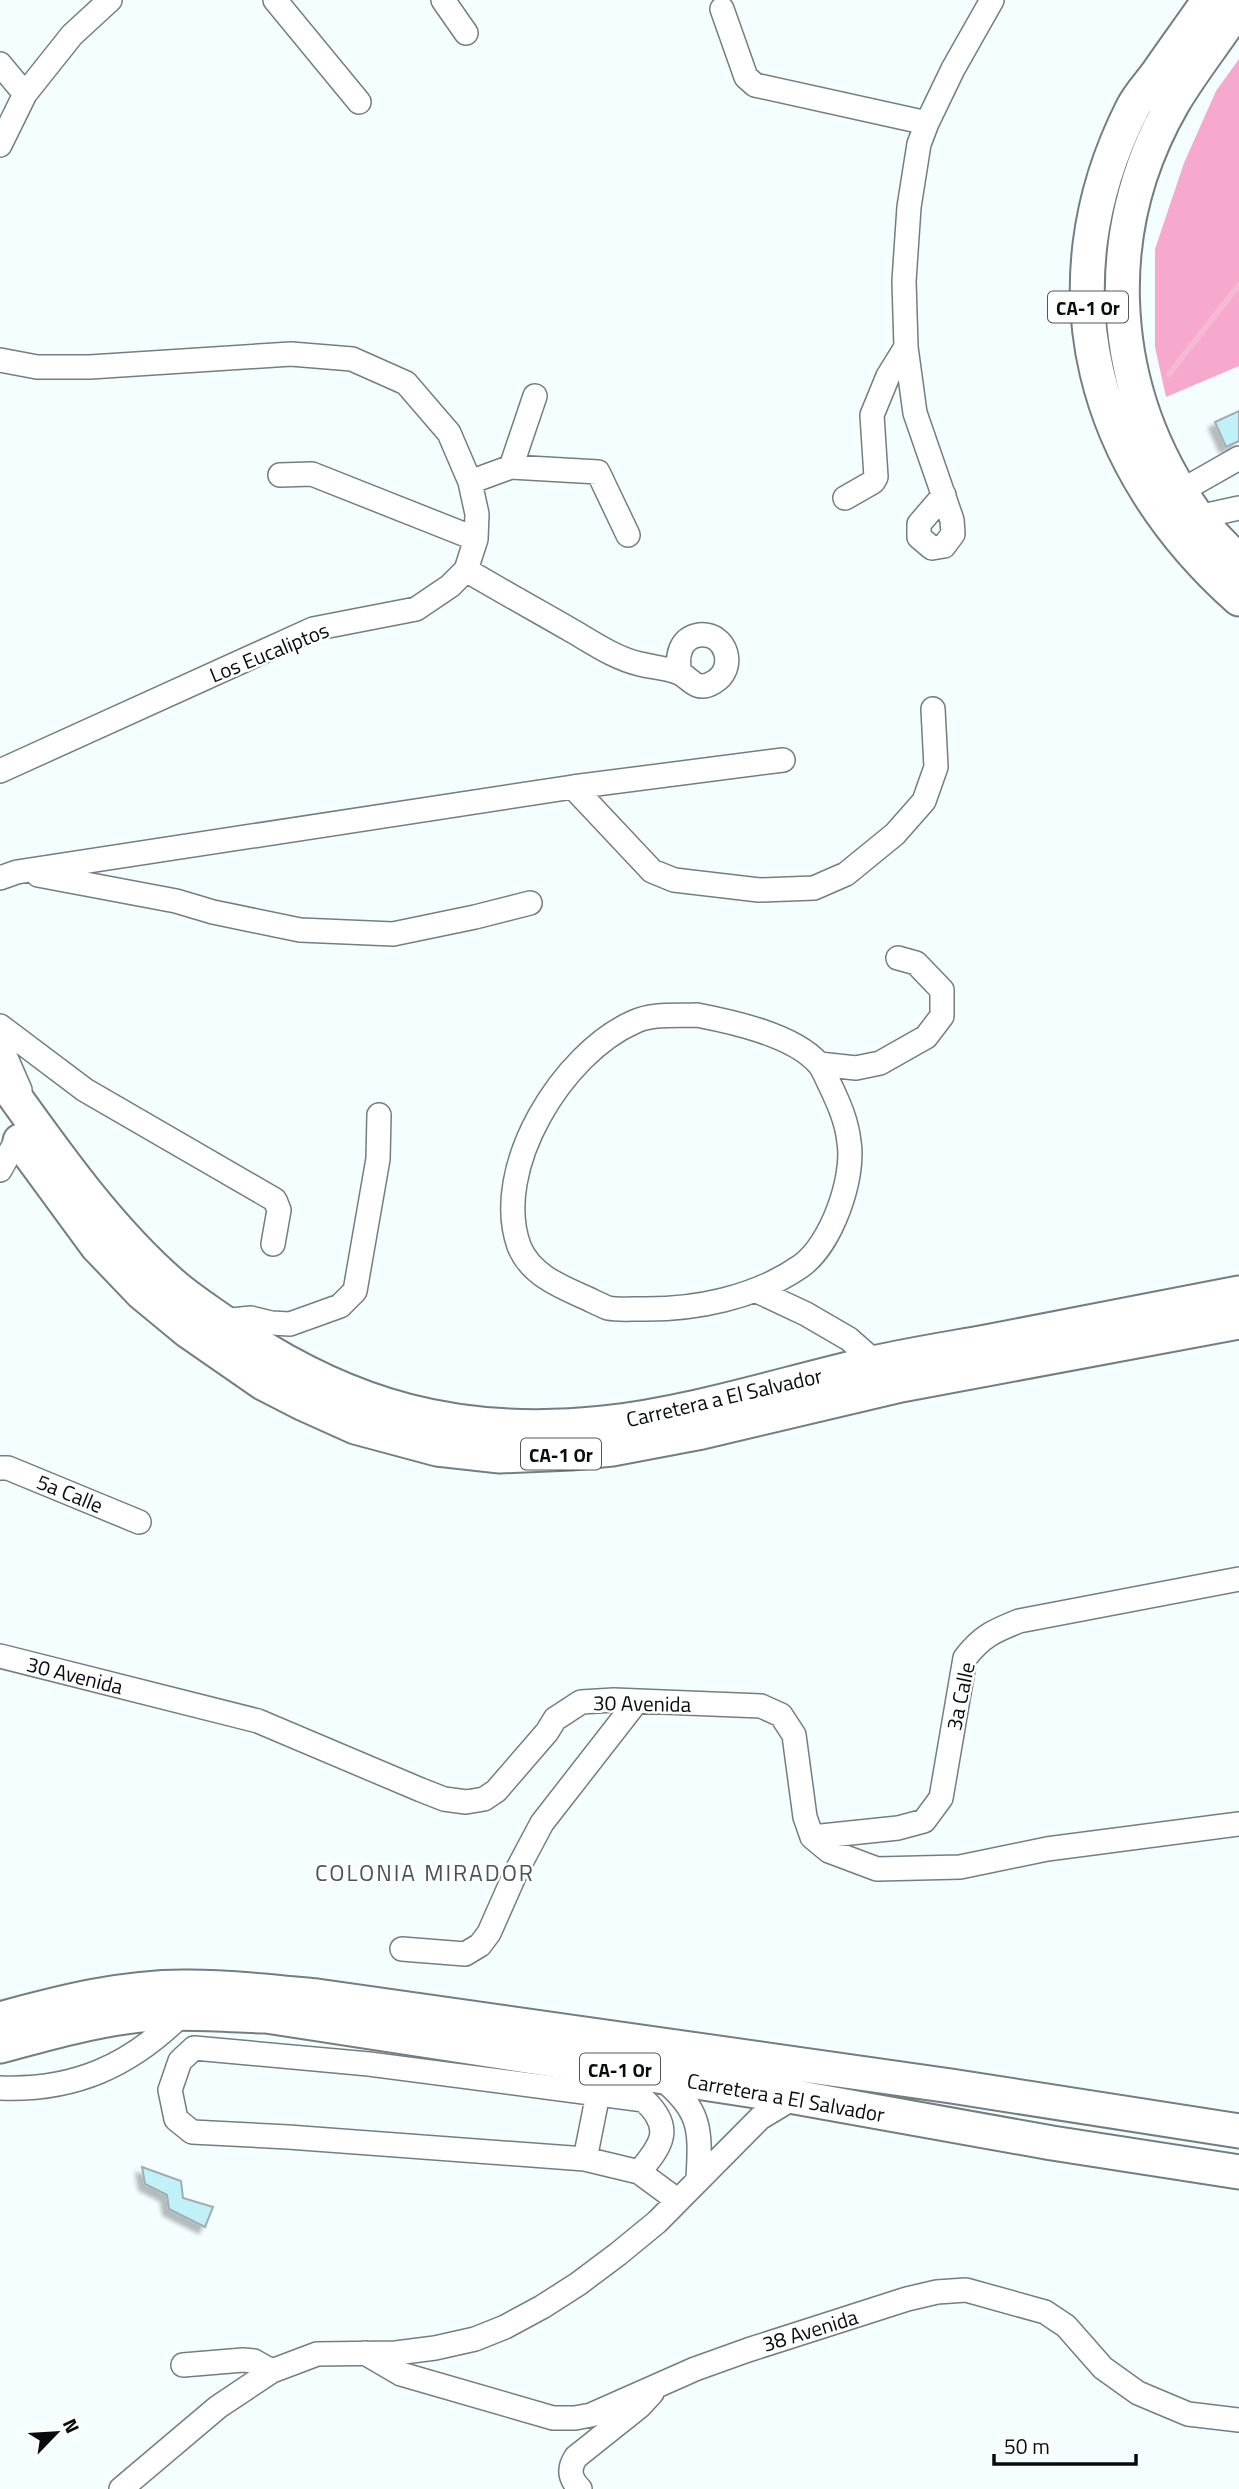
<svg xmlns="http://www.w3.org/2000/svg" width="1239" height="2489" viewBox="0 0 1239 2489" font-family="'Titillium Web',sans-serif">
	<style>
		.forest { fill: #f6a8cd }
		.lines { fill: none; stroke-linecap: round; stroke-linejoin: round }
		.stream { stroke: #f4b9d4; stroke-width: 6 }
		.building { fill: #c0f1f8; stroke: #a2adaf; stroke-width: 2; filter: url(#shadow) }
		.minor-casing { stroke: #747e80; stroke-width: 26 }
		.highway-casing { stroke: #747e80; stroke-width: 37 }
		.minor { stroke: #fff; stroke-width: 23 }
		.highway { stroke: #fff; stroke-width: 33 }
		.labels { text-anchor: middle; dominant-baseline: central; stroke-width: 5; stroke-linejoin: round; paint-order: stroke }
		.shield { fill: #fff; stroke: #535556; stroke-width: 2 }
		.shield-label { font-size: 19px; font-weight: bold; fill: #090c0d }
		.street-label { font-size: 21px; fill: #090c0d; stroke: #fff }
		.neighbourhood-label { font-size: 23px; letter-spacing: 2px; fill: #4a5456; stroke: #fff }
	</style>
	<defs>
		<filter id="shadow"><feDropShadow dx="-6" dy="6" stdDeviation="2" flood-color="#0004"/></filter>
	</defs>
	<rect width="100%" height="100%" fill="#f4fdff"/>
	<path class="forest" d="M1239,59v307l-73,31 -11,-50v-98l29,-86 32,-72z"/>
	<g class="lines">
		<path class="stream" d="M1169,374l70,-89"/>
	</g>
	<path class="building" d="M1239,411v30l-13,6 -11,-25z
		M142,2167l39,14 2,17 30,9 -8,20 -36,-18 -2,-14 -22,-11z"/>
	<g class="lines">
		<defs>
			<path id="minor" d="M275,0l84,102
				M443,0l23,33
				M722,9l24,68 9,8 172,38
				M0,64l25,30
				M0,145l25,-51 47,-59 38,-35
				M0,360l37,7h53l201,-13 61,5 54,24 43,50 21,49 7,32 -1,25 -10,31 -16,16 -34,23 -103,20 -313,142
				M511,467l24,-71
				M280,475l32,-1 164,65
				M470,482l41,-15 87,5 30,63
				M1181,491l58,-33
				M944,495l-25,29v13l13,11 12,-2 9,-12 -1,-14 -37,-107 -9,-66 -2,-66 5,-74 10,-63 8,-21 26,-54 39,-69
				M845,498l28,-16 3,-5 -4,-62 16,-39 18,-29
				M1198,517l41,-9
				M466,570c34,20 68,39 103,59 23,13 45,29 71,35 12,3 26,4 37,8 13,4 18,22 37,10 23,-13 13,-50 -15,-47 -19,3 -23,22 -19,37
				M573,787l79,84 22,9 85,10 55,-2 32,-14 49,-40 29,-33 12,-34 -3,-58
				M38,875l138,26 37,11 87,18 93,4 82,-17 55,-14
				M0,878l17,-6 556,-85 210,-27
				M697,1015c36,7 96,20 121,48 6,6 9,17 13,24 8,17 16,35 18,55 6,36 -18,103 -48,124 -46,32 -106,44 -161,43 -10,0 -22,1 -32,-1 -8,-3 -17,-8 -24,-11 -25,-11 -54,-23 -65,-51 -28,-78 44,-193 115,-224 18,-9 43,-6 63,-7z
				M0,1026l85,64 190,110 4,10 -6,34
				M0,1044l20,46
				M819,1064l37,4 24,-5 46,-26 16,-21v-26l-26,-27 -18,-5
				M0,1170l18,-32
				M755,1290l51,24 43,25 26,23
				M222,1321l29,-3 20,5 19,1 50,-18 15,-15 23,-132 1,-44
				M0,1468h8l131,54
				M0,1656l258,65 163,69 23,9 22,3 18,-3 12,-8 51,-59 8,-13 26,-17 33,-2 147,6 20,9 13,20 11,82 7,20 17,14 48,18 83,-2 87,-18 192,-25
				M812,1837l86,-9 26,-7 17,-23 24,-140c17,-22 29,-27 54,-37l220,-42
				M402,1949l63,5 15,-9 9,-12 27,-61 26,-49 95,-122
				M660,2077c41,33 41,51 38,101
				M0,2088c74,3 130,-22 182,-74
				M585,2159l13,-65
				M639,2172c23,-27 35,-44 5,-72l-275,-36 -175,-16 -14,13 -10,29 6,29 16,13 96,5 297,22 54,13 38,28
				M365,2353l36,21 152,44h22l16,-3 104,-46 53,-19 159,-51 30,-7 29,-2 79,22 21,14 37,42 35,25 50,21 51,6
				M183,2365l60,-5 11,1 18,10
				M121,2489l97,-82 54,-36 45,-17 79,-1 39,-5 40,-9 30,-12 37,-20 36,-23 40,-30 39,-32 103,-104 35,-21
				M580,2489c-10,-10 -12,-20 -4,-32l64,-51 12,-13"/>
			<path id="highway" d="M1209,0c-17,25 -35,49 -52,74 -8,11 -19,22 -25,35 -90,179 -39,360 107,490
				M1239,6c-21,33 -46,63 -66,97 -76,132 -65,288 23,412 12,17 29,32 43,47
				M0,1076c51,71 106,151 173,209 17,15 38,28 56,41 119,82 231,112 375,97 90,-10 178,-39 265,-59 39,-9 78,-15 117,-22 84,-17 169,-32 253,-49
				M20,1141l77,105 45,47 46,38 75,52 41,21 51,23 82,22 63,7 71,-3 41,-4 90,-17 199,-47 338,-63
				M0,2019c62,-17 125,-33 189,-32 43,0 86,5 128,9l634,90 288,45
				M0,2046c42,-11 83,-23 126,-29 46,-7 94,-2 140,-1l529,81 257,46 187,29"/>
		</defs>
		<use href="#minor" class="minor-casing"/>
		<use href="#highway" class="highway-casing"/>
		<use href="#minor" class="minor"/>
		<use href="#highway" class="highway"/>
	</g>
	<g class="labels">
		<g class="shield">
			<rect x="1048" y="291.5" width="80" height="31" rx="5"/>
			<rect x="521" y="1438.5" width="80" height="31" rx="5"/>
			<rect x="580" y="2053.5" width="80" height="31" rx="5"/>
		</g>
		<g class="shield-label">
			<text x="1088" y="307">CA-1 Or</text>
			<text x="561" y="1454">CA-1 Or</text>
			<text x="620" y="2069">CA-1 Or</text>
		</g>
		<g class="street-label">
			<text transform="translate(269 652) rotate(-22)">Los Eucaliptos</text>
			<text transform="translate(724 1397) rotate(-13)">Carretera a El Salvador</text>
			<text transform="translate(70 1493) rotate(22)">5a Calle</text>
			<text transform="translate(75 1675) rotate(14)">30 Avenida</text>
			<text transform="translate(960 1696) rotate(-78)">3a Calle</text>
			<text transform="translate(642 1703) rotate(1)">30 Avenida</text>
			<text transform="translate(786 2097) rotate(10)">Carretera a El Salvador</text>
			<text transform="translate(810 2330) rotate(-17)">38 Avenida</text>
		</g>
		<g class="neighbourhood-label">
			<text x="425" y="1872">COLONIA MIRADOR</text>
		</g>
	</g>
	<g transform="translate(56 2433) rotate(65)" stroke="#ffffff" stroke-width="5" paint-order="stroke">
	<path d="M0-5L12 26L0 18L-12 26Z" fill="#090c0d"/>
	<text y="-10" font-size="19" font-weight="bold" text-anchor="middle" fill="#090c0d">N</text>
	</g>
	<path d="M994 2454v10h142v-10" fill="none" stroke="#090c0d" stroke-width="3.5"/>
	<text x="1004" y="2454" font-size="21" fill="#090c0d" stroke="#ffffff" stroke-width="5" paint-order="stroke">50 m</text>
</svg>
